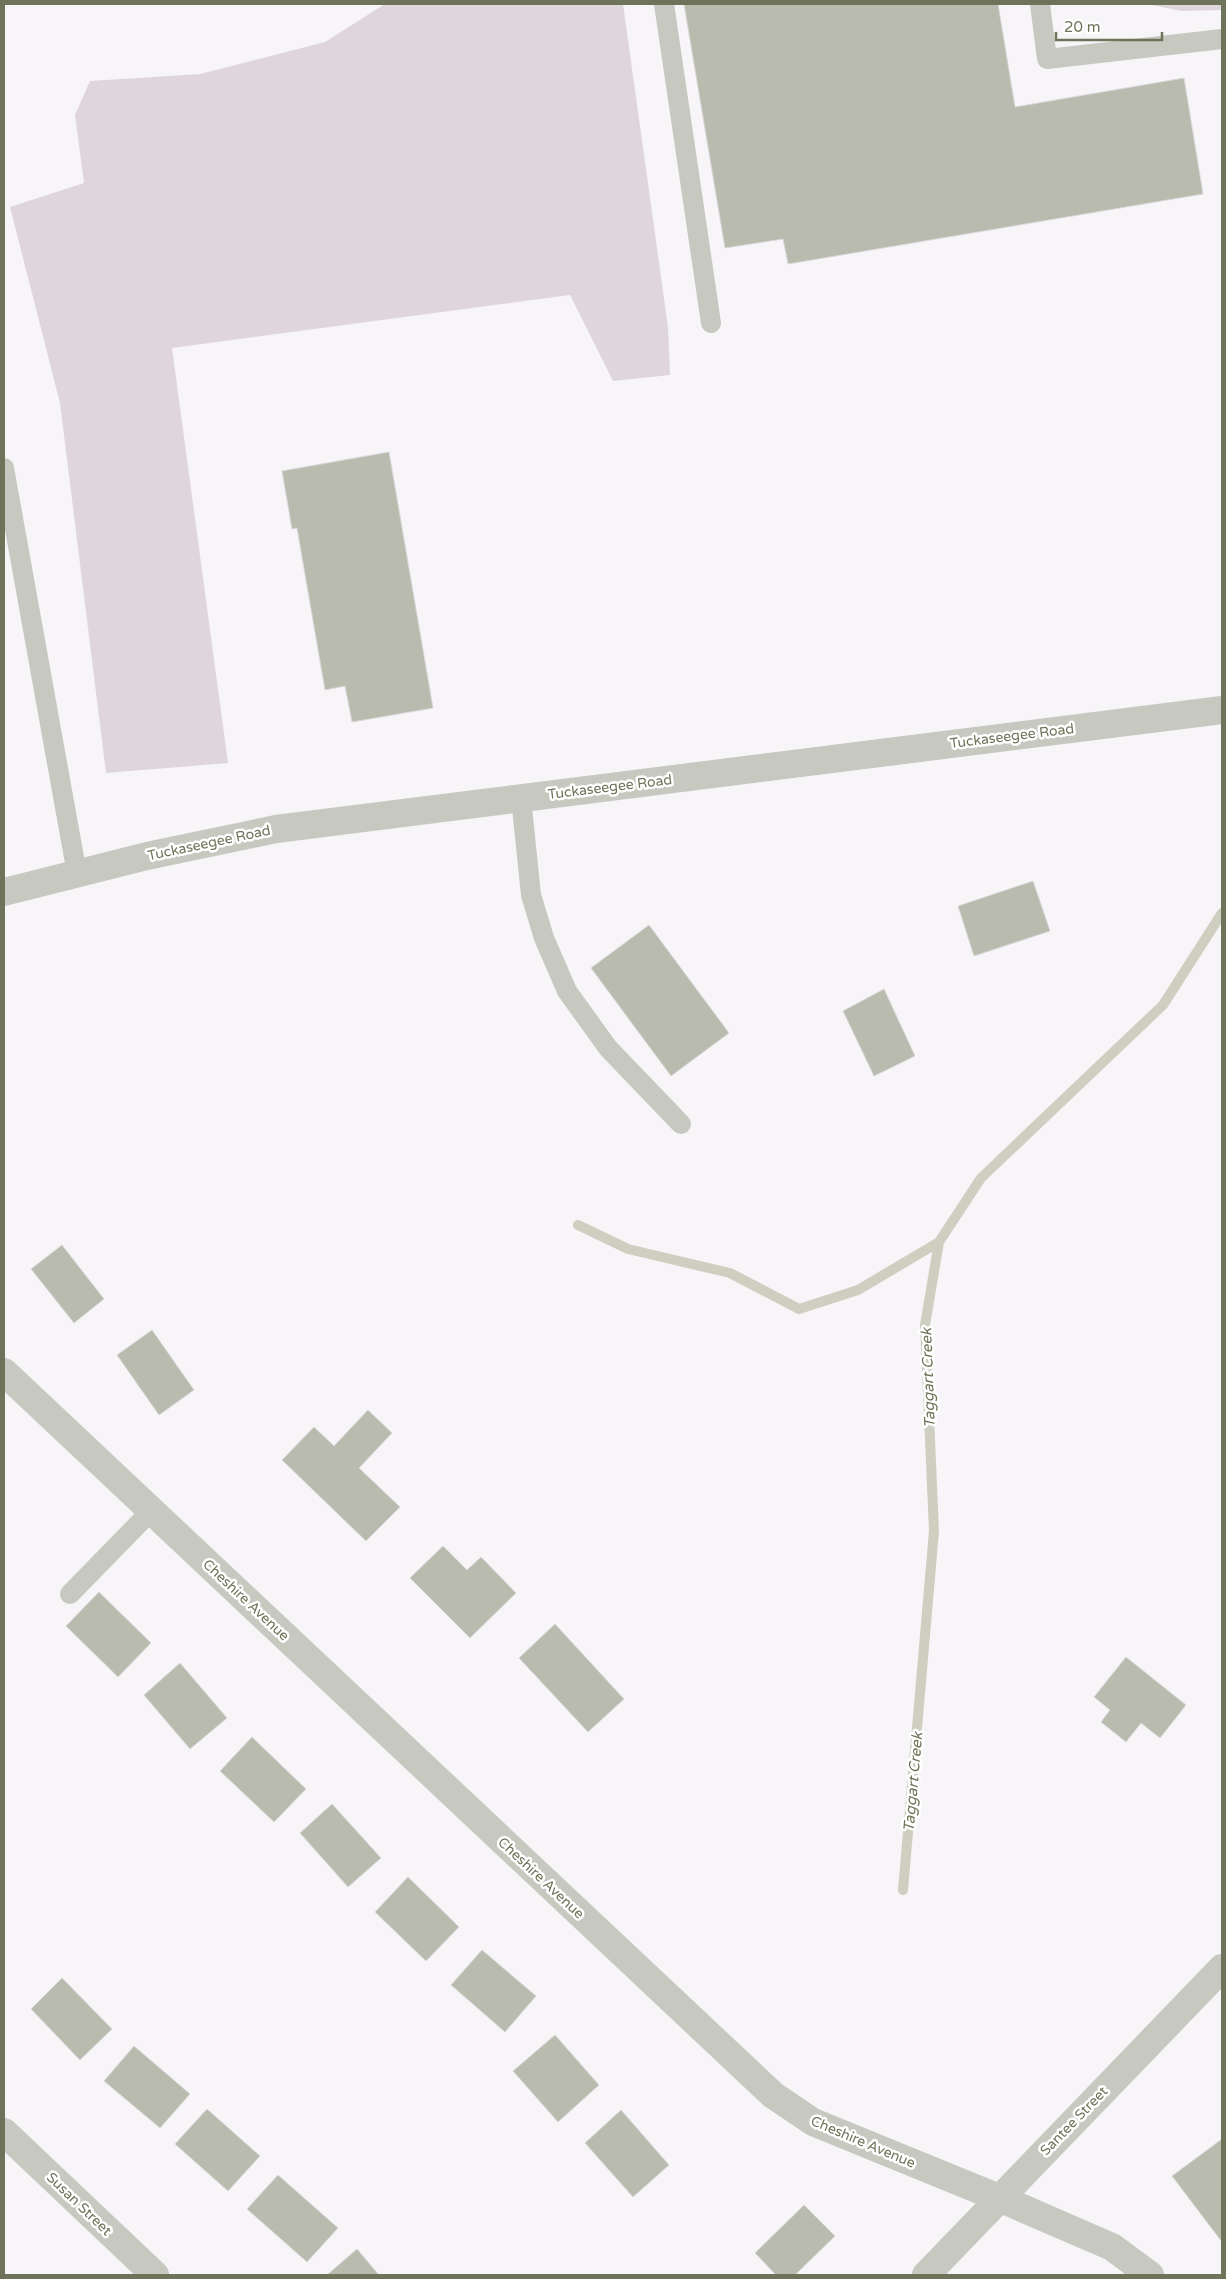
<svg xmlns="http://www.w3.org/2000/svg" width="1226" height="2279" viewBox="0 0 1226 2279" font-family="'Varela Round',sans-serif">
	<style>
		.green { fill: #dfd6db }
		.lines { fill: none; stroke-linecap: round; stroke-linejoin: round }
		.stream { stroke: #cecfc1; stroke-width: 10 }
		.building { fill: #b9bbae; stroke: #d9d7d9 }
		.service { stroke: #c7c9c0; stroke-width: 20 }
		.minor { stroke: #c7c9c0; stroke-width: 28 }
		.tertiary { stroke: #c7c9c0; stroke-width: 28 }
		.labels { text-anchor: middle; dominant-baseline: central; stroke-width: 5; stroke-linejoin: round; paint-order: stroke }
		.street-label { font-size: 14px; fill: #6e7459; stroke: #fff }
		.water-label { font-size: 15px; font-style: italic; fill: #717458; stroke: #fff }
	</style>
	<rect width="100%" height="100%" fill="#f7f5f8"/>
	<path class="green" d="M385,4h238l45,323 2,48 -57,6 -43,-86 -398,53 56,415 -122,10 -46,-370 -50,-196 74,-24 -9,-68 15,-34 110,-7 125,-32z
		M1147,4h75v6l-41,1z"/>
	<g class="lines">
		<path class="stream" d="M578,1225l50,24 102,24 69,36 59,-19 81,-48
			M903,1890l31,-359 -9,-206 14,-83 42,-64 182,-173 59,-92"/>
	</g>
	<path class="building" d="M684,4h314l17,103 169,-29 19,116 -415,70 -5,-25 -58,9z
		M389,452l44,256 -81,14 -7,-36 -20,4 -28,-162 -5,1 -10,-58z
		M1033,881l17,50 -76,25 -16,-50z
		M649,925l80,108 -58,43 -80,-108z
		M884,989l31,67 -41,20 -31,-65z
		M62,1245l42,54 -30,24 -43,-54z
		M152,1330l42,60 -35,25 -42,-60z
		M368,1410l24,23 -33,35 41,39 -34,34 -84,-81 32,-33 20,19z
		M443,1546l24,24 14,-13 35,36 -46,45 -60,-60z
		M99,1592l52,51 -33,34 -52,-51z
		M555,1624l69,75 -36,33 -69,-74z
		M1126,1657l60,48 -26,33 -19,-15 -15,19 -25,-20 9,-12 -16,-13z
		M180,1663l47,55 -37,31 -46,-54z
		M252,1737l54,52 -32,33 -54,-51z
		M332,1804l49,54 -33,29 -48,-54z
		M408,1877l51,50 -33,34 -51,-49z
		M482,1950l54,46 -31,36 -54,-47z
		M62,1978l50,51 -32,31 -49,-51z
		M555,2035l44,50 -41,37 -45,-51z
		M134,2046l56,48 -30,34 -56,-47z
		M207,2109l53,47 -32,35 -53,-47z
		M621,2110l48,55 -36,32 -48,-54z
		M1222,2139v103l-50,-66z
		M278,2175l60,53 -31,34 -60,-53z
		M804,2205l31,31 -40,39h-19l-21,-22z
		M357,2249l22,26h-52z"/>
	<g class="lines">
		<path class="service" d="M664,4l47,319
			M1040,4l7,55 175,-20
			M4,468l73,406
			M521,798l10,97 13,43 23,53 41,57 73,76
			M70,1594l81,-83"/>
		<path class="minor" d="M4,1372l769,723 40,27 186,76 113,49 38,28
			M4,2132l151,143
			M926,2275l296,-307"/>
		<path class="tertiary" d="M4,892l143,-36 129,-27 946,-119"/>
	</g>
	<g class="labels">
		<g class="street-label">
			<text transform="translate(1012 736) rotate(-7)">Tuckaseegee Road</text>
			<text transform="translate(610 787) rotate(-7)">Tuckaseegee Road</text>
			<text transform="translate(209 843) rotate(-12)">Tuckaseegee Road</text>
			<text transform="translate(246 1600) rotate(43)">Cheshire Avenue</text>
			<text transform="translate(541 1878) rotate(43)">Cheshire Avenue</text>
			<text transform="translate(1074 2121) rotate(-46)">Santee Street</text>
			<text transform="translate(863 2142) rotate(23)">Cheshire Avenue</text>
			<text transform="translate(79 2204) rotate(44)">Susan Street</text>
		</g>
		<g class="water-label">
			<text transform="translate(928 1378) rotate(-92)">Taggart Creek</text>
			<text transform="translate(913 1782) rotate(-85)">Taggart Creek</text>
		</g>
	</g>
	<rect width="1226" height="2279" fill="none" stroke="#6e7459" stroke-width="10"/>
	<path d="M1056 32v8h106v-8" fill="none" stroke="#6e7459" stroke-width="2.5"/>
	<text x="1064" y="32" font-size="15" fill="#6e7459" stroke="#ffffff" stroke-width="4" paint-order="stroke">20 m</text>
</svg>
